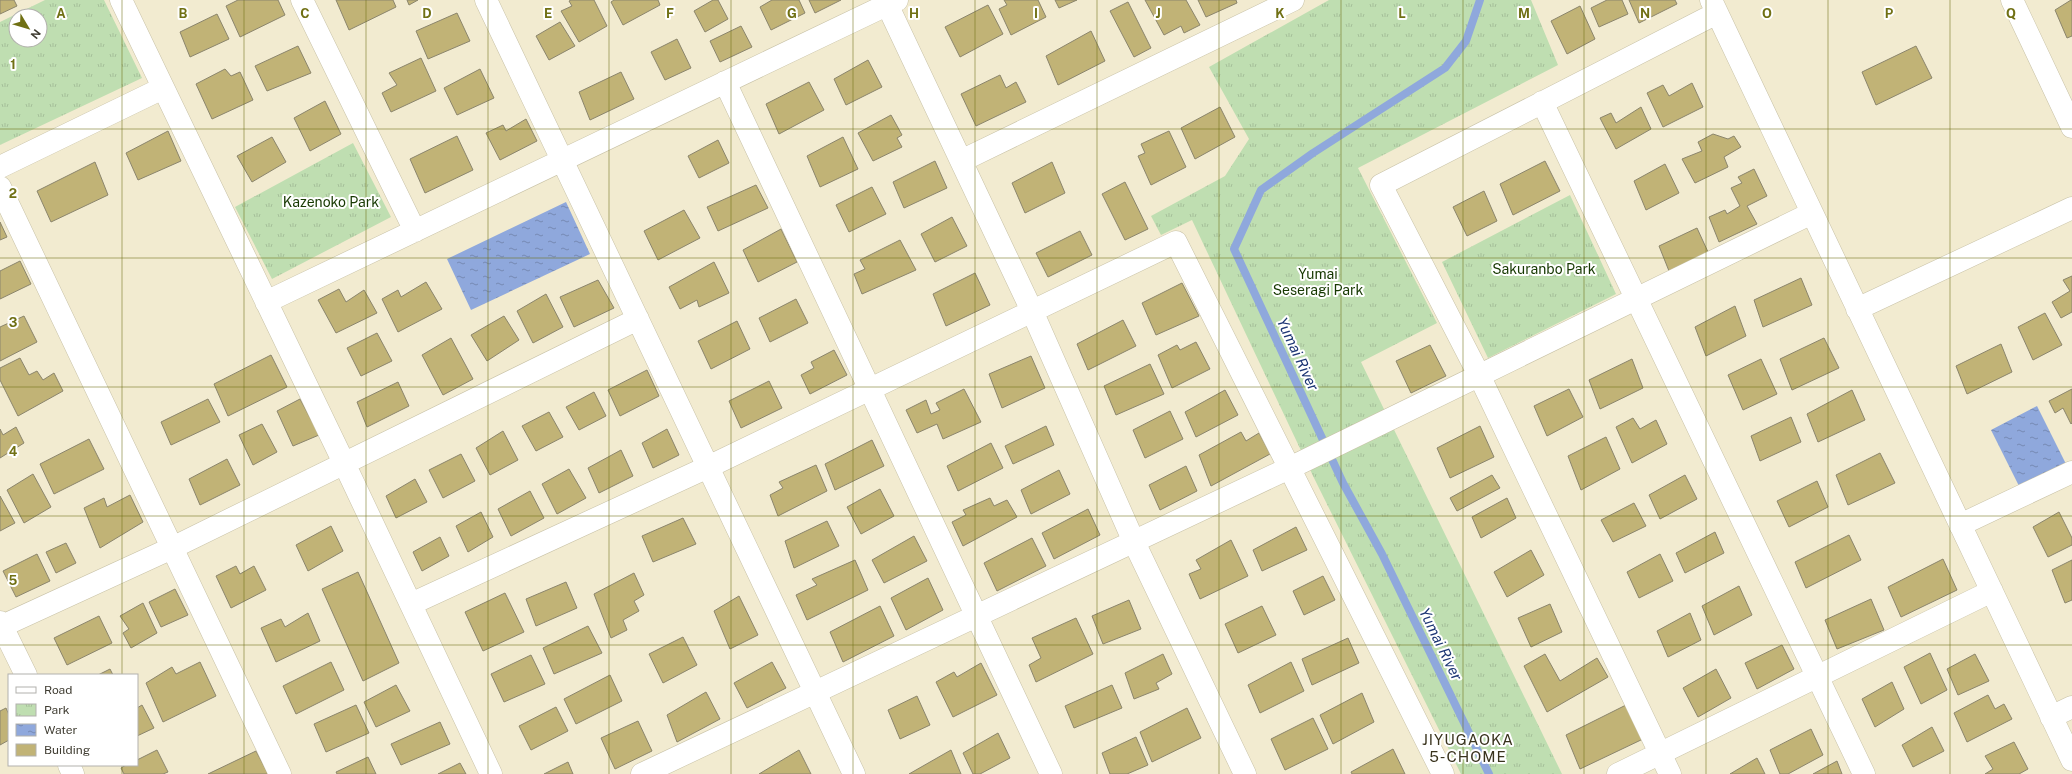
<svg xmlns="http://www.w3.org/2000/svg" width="2072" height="774" viewBox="0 0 2072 774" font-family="'Public Sans',sans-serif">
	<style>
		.park { fill: url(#park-tufts); fill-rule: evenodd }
		.water { fill: url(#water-ripples) }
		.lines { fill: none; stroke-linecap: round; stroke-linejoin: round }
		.stream { stroke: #8fa8dc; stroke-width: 8 }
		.building { fill: #c1b376; stroke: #8b856c }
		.minor-casing { stroke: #c8c2a7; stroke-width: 23 }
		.minor { stroke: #fff; stroke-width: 22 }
		.grid { fill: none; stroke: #707014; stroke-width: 1; stroke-opacity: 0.55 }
		.labels { text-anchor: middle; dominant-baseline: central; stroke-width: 4; stroke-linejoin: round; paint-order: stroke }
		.park-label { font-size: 14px; fill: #173902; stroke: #fff }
		.water-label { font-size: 15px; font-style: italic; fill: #1d3674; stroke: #fff }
		.neighbourhood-label { font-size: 15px; letter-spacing: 1px; fill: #39331d; stroke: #fff }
		.grid-label { font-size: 13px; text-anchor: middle; font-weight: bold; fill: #707014; stroke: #fff; stroke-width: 4; stroke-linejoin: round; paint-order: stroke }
	</style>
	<defs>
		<pattern id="park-tufts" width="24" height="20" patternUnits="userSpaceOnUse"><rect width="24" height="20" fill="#bfdeb1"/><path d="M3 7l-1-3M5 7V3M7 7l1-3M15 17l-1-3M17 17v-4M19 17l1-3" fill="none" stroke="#a5bf99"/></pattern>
		<pattern id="water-ripples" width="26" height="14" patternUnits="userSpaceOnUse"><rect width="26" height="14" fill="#8fa8dc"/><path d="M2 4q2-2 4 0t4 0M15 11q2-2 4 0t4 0" fill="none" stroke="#768ab3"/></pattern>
	</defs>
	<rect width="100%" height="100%" fill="#f2ebd0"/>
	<path class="park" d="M45,0h59l38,78 -142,67v-123zM16,16h24v24h-24z
		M1329,0h202l27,65 -200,103 79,155 -76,39 201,412h-101l-147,-296 -122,-258 -31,15 -10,-19 74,-40 24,-37 -40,-72z
		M353,143l38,74 -119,62 -37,-72z
		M1570,195l46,99 -128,64 -46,-96z"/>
	<path class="water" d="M566,202l24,52 -119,56 -24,-51z
		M2037,406l30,60 -46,24 -30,-60z"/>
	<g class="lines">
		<path class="stream" d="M1480,0l-14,41 -21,27 -132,85 -52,37 -27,59 109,234 39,71 107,220"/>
	</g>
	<path class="building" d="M0,0h14l3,6 -17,8z
		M238,0h40l7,15 -45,22 -14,-31z
		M336,0h57l3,7 -47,23z
		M407,0h11l-9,5z
		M571,0h23l13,26 -28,16 -18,-31 11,-5 -3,-5z
		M614,0h44l2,5 -37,20 -12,-23z
		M713,0h5l10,19 -23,13 -11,-21z
		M772,0h27l6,13 -34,17 -11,-23z
		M809,0h32l-26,13z
		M1004,0h34l8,17 -35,18 -12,-26 8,-4z
		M1055,0h22l-18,8z
		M1145,0h41l14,25 -16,8 -3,-7 -17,9z
		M1198,0h38l1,3 -31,14z
		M1607,0h15l6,14 -29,13 -8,-19z
		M1629,0h46l2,4 -38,19z
		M2071,0h1v36l-5,2 -12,-28z
		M1128,2l23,46 -17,9 -24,-46z
		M988,5l15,29 -43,23 -15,-30z
		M1580,6l15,33 -28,15 -16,-33z
		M457,13l13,28 -42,18 -12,-28z
		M217,14l12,25 -39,18 -10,-25z
		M560,22l15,24 -26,14 -13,-24z
		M741,26l11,21 -32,15 -10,-21z
		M1091,31l14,30 -47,24 -12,-29z
		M677,39l14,29 -26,12 -14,-28z
		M298,46l13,27 -44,18 -12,-25z
		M1916,46l16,32 -56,27 -14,-33z
		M421,58l15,33 -45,21 -9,-19 15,-8 -8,-12z
		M868,60l14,27 -36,18 -12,-26z
		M225,69l6,7 9,-4 13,28 -41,19 -16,-35z
		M480,69l14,29 -37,17 -13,-27z
		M621,72l13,27 -44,21 -11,-28z
		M1000,75l6,13 10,-6 10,20 -50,24 -15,-32z
		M809,82l15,28 -45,24 -13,-30z
		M1692,83l11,24 -40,20 -16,-34 16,-8 6,11z
		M325,101l16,33 -31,17 -16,-33z
		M1220,107l15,30 -40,22 -14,-31z
		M1641,107l10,22 -35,20 -16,-31 11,-5 5,10z
		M891,115l11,20 -5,3 5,9 -29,14 -15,-28z
		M526,119l11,22 -37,19 -14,-27 17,-8 3,6z
		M168,131l13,30 -43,19 -12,-27z
		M1169,131l17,36 -35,18 -13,-29 7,-3 -4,-9z
		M1713,134l15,5 6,-3 7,11 -17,10 4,10 -33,16 -13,-24 20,-8 -4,-9z
		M457,136l16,34 -48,23 -15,-34z
		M272,137l14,25 -34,20 -15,-26z
		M843,137l15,32 -38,18 -13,-31z
		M718,140l11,23 -30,15 -11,-22z
		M935,161l12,27 -43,20 -11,-26z
		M1545,161l15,30 -47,24 -13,-31z
		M95,162l13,33 -57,27 -14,-31z
		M1052,162l13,31 -40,20 -13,-30z
		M1665,164l14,29 -33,17 -12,-29z
		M1754,169l13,27 -20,10 10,18 -38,18 -10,-25 16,-7 2,4 13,-8 -9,-18 11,-5 -4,-6z
		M1125,182l23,47 -23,11 -23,-46z
		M756,185l12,23 -50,23 -11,-24z
		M872,187l14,27 -37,18 -13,-27z
		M1484,191l13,30 -30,15 -14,-29z
		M684,210l16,28 -42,22 -14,-29z
		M952,217l15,29 -32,16 -14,-28z
		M0,222l7,15 -7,3z
		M1697,228l11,24 -39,19 -10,-25z
		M781,229l16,33 -39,20 -15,-32z
		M1080,231l12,24 -44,22 -12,-24z
		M900,240l16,30 -54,24 -8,-20 11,-5 -5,-9z
		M20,261l11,23 -31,15v-28z
		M714,262l15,31 -30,14 -2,-7 -17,9 -11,-22z
		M975,273l15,32 -44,21 -13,-32z
		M2072,276v36l-11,6 -9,-16 18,-11 -7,-11z
		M1801,278l11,27 -49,22 -9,-27z
		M598,280l16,28 -40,19 -14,-30z
		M426,282l16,27 -44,23 -16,-33 16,-9 3,7z
		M1182,283l17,33 -43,19 -14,-32z
		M339,289l7,13 18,-12 13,23 -41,20 -18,-33z
		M546,294l17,33 -30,16 -16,-32z
		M796,299l12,24 -38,19 -11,-24z
		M1735,306l11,30 -40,20 -11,-29z
		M2045,313l17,32 -29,15 -15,-33z
		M24,316l13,26 -37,19v-34z
		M504,316l15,24 -32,21 -16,-26z
		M1123,320l13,26 -48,24 -11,-26z
		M737,321l13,28 -39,20 -13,-28z
		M377,333l15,28 -31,15 -14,-28z
		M451,338l22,41 -30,16 -21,-40z
		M1824,338l15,30 -47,22 -12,-31z
		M1196,342l14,27 -38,19 -14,-33 19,-10 3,5z
		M2001,344l11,28 -45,22 -11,-28z
		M1430,345l16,31 -35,17 -15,-32z
		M834,350l13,25 -37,19 -9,-19 13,-7 -3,-6z
		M271,355l16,32 -59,29 -14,-32z
		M1031,356l14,32 -43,20 -13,-34z
		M20,358l9,17 8,-4 6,9 11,-7 9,18 -45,25 -18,-36v-12z
		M1632,359l11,29 -43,21 -11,-29z
		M1761,359l16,35 -34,16 -15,-35z
		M1150,364l14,30 -48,21 -12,-29z
		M647,370l12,26 -39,20 -12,-26z
		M769,381l13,27 -41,20 -12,-27z
		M398,382l11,24 -42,21 -10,-25z
		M964,389l17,33 -38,17 -6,-15 -20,9 -11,-23 20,-10 5,14 9,-4 -4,-7z
		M1569,389l14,28 -36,19 -13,-30z
		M2072,389v34l-1,1 -8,-16 -8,5 -6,-12z
		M1225,390l13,25 -42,22 -11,-25z
		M1852,390l13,30 -47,22 -11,-28z
		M594,392l12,24 -27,14 -13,-23z
		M208,399l12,23 -49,23 -10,-23z
		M300,399l19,36 -26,11 -16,-35z
		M1170,411l13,28 -38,19 -12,-28z
		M549,412l14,25 -27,14 -14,-25z
		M1791,417l10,25 -41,19 -9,-25z
		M1633,418l7,11 16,-9 11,24 -35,19 -16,-36z
		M262,424l15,28 -24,13 -14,-30z
		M1046,426l8,19 -41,19 -8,-18z
		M1480,426l14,31 -44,21 -13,-30z
		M16,427l8,16 -24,15v-29l3,6z
		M667,429l12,26 -26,13 -11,-25z
		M503,431l15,29 -28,15 -14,-27z
		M1241,432l5,9 13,-8 11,21 -59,32 -12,-31z
		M1606,437l14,32 -39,21 -13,-34z
		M89,439l15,30 -50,25 -14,-30z
		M872,440l12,26 -49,24 -10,-26z
		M991,443l12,25 -45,23 -11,-25z
		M621,450l12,26 -34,17 -11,-25z
		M1880,453l15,30 -47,22 -12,-30z
		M461,454l14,27 -32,17 -14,-28z
		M227,459l13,26 -40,20 -11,-26z
		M816,465l11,26 -49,25 -8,-21 13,-7 -4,-6z
		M1186,466l11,25 -37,19 -11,-25z
		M569,469l17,29 -29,16 -15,-30z
		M1059,470l11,24 -39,20 -10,-24z
		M33,474l18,33 -27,16 -17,-33z
		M1492,475l8,13 -43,23 -7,-13z
		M1685,475l12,24 -37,20 -11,-24z
		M415,479l12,23 -31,16 -10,-22z
		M1817,481l11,26 -39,20 -12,-26z
		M880,489l14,27 -33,18 -14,-27z
		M530,491l14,27 -33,18 -13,-27z
		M130,495l13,27 -43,26 -16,-40 20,-10 3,9z
		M0,496l15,27 -15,8z
		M990,498l4,8 13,-6 10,17 -54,29 -11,-24 14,-7 -3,-5z
		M1507,498l9,20 -35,20 -9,-21z
		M1634,503l12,23 -33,16 -12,-22z
		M1088,509l12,26 -46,24 -12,-26z
		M481,512l12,25 -25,15 -12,-26z
		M2059,512l13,26v7l-24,12 -15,-30z
		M683,518l13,26 -43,18 -11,-26z
		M827,521l12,25 -45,22 -9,-27z
		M331,526l12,25 -35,20 -12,-26z
		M1296,527l11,23 -45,21 -9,-21z
		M1715,532l9,21 -39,20 -9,-20z
		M1849,535l12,25 -55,28 -11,-26z
		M914,536l13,25 -43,22 -12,-23z
		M440,537l9,19 -27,15 -9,-19z
		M1032,538l14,28 -49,25 -13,-28z
		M1231,540l17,36 -48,23 -11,-25 12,-5 -5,-9z
		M66,543l10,20 -20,10 -10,-21z
		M1531,550l13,25 -37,22 -13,-25z
		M37,554l13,27 -34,16 -13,-26z
		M1660,554l13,27 -34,17 -12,-26z
		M1943,559l14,31 -56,27 -13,-30z
		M855,560l13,30 -61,30 -11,-25 21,-10 -5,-6z
		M2072,560v40l-7,3 -13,-33z
		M236,566l4,8 14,-8 12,24 -35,18 -15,-32z
		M358,572l41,91 -36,18 -41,-92z
		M634,573l10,22 -10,6 5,10 -16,9 4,10 -16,8 -17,-44z
		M1323,576l12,24 -31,15 -11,-24z
		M928,578l15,32 -37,20 -15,-32z
		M566,582l11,26 -41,18 -10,-27z
		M1739,586l13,29 -38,20 -12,-29z
		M175,589l13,26 -27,12 -12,-25z
		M505,593l19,39 -41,19 -18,-39z
		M739,596l19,39 -28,14 -16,-38z
		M1871,599l13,31 -47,19 -12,-29z
		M1129,600l12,29 -38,15 -11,-28z
		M143,603l14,30 -26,15 -8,-15 6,-4 -9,-13z
		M1550,604l12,28 -31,15 -13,-29z
		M880,606l14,30 -51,26 -13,-30z
		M1262,606l14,29 -38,18 -13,-29z
		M308,613l12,28 -44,21 -15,-34 20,-9 4,8z
		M1690,613l11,27 -33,17 -11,-26z
		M99,616l13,27 -45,22 -13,-27z
		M1076,618l17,36 -57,28 -7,-17 12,-7 -9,-20z
		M588,626l14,27 -48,21 -11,-26z
		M683,637l14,28 -34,18 -14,-29z
		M1348,638l11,25 -47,22 -10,-26z
		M1782,645l12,24 -37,20 -12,-26z
		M1930,653l17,37 -26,14 -17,-37z
		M1163,654l9,20 -16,9 3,6 -25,10 -9,-26z
		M1545,654l15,27 37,-23 11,19 -61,35 -23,-46z
		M1975,654l14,27 -31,14 -11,-26z
		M531,655l14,29 -41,18 -13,-28z
		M200,662l16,34 -53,26 -17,-39 26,-16 4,7z
		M331,662l13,28 -48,24 -13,-28z
		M772,662l14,26 -39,20 -13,-25z
		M1291,662l13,29 -44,22 -12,-28z
		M981,663l16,32 -44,22 -17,-35 18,-10 3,5z
		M110,669l3,6h-15z
		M1716,669l15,29 -33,19 -15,-29z
		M610,675l12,26 -46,23 -12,-25z
		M1892,682l12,27 -29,18 -13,-28z
		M396,685l14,26 -34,16 -12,-25z
		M1112,685l10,23 -48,20 -9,-22z
		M706,692l14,27 -43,23 -10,-27z
		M1362,693l12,29 -41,22 -13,-29z
		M1988,695l7,14 9,-5 8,15 -45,23 -13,-29z
		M917,696l13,29 -30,14 -12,-29z
		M142,705l12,23 -17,8v-28z
		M356,705l13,28 -43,19 -12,-28z
		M1626,705l17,34 -63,30 -14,-34z
		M556,707l12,24 -37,19 -12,-24z
		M6,708l3,7v25l-9,5v-34z
		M1187,708l14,30 -49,24 -12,-30z
		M1313,718l15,31 -43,21 -14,-31z
		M638,721l14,30 -37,18 -14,-31z
		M440,722l10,22 -49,21 -10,-21z
		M1932,727l12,24 -31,16 -11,-22z
		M1811,729l12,26 -35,19h-8l-10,-24z
		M998,733l12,25 -30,16h-7l-10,-21z
		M1136,737l12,28 -21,9h-17l-8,-21z
		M2014,742l14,27 -9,5h-34l8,-5 -8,-13z
		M1393,749l12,25h-53l-1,-2z
		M157,750l11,22 -5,2h-39l-3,-6 5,-3h11v-5z
		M799,750l12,24h-52z
		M951,750l10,24h-52z
		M256,751l12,23h-60z
		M368,757l8,17h-39l-1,-2z
		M1757,758l8,16h-35z
		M1837,761l5,13h-29z
		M568,762l5,12h-29z
		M460,763l6,11h-28z"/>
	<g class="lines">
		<defs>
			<path id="minor" d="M121,0l223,463 147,311
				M302,0l113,231
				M486,0l368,774
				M885,0l147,311 102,231 111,232
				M1711,0l361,760
				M2012,0l60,127
				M725,82l326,692
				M1542,102l322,672
				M961,161l332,-161
				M0,167l163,-79
				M0,187l280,587
				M266,302l631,-302
				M1857,309l215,-101
				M1960,525l112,-53
				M411,604l297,-137 468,-225 267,532
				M0,622l26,53
				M0,627l172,-79 466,-229
				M2051,717l21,-10
				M69,765l4,9
				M642,774l660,-312 510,-249
				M1618,774l374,-183
				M1670,774l-191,-399 -98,-190 336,-172"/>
		</defs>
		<use href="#minor" class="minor-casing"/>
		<use href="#minor" class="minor"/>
	</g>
	<path class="grid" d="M122,0v675M244,0v774M366,0v774M488,0v774M609,0v774M731,0v774M853,0v774M975,0v774M1097,0v774M1219,0v774M1341,0v774M1463,0v774M1584,0v774M1706,0v774M1828,0v774M1950,0v774M0,129h2072M0,258h2072M0,387h2072M0,516h2072M0,645h2072M122,765v9"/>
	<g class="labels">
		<g class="park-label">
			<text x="331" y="202">Kazenoko Park</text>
			<text x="1544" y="269">Sakuranbo Park</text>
			<text x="1318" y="274">Yumai<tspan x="1318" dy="16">Seseragi Park</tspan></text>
		</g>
		<g class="water-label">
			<text transform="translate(1298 354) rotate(65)">Yumai River</text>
			<text transform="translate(1441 644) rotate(64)">Yumai River</text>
		</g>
		<g class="neighbourhood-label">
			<text x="1468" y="739">JIYUGAOKA<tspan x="1468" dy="17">5-CHOME</tspan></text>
		</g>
	</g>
	<g class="grid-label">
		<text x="61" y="18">A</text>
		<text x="183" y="18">B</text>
		<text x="305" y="18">C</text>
		<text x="427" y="18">D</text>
		<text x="548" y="18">E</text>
		<text x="670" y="18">F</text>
		<text x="792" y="18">G</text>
		<text x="914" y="18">H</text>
		<text x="1036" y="18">I</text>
		<text x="1158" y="18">J</text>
		<text x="1280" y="18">K</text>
		<text x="1402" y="18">L</text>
		<text x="1524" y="18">M</text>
		<text x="1645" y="18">N</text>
		<text x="1767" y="18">O</text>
		<text x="1889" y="18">P</text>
		<text x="2011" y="18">Q</text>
		<text x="13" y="69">1</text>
		<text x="13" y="198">2</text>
		<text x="13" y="327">3</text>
		<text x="13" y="456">4</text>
		<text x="13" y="585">5</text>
	</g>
	<rect x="8" y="674" width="130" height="92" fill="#ffffff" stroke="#b2b1ad"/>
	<rect x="16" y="687" width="20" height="6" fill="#ffffff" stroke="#b2b1ad"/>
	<text x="44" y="694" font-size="12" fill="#3f3c31">Road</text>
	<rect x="16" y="704" width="20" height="12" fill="url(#park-tufts)" stroke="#b2b1ad"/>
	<text x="44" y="714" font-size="12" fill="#3f3c31">Park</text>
	<rect x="16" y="724" width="20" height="12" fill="url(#water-ripples)" stroke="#b2b1ad"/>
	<text x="44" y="734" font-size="12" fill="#3f3c31">Water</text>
	<rect x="16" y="744" width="20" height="12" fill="#c1b376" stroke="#b2b1ad"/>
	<text x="44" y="754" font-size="12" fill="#3f3c31">Building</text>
	<g transform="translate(28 28) rotate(128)"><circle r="19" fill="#ffffff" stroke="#b2b1ad"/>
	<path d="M0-3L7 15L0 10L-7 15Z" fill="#707014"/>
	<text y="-6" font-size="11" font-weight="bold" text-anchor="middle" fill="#3f3c31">N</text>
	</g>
</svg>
